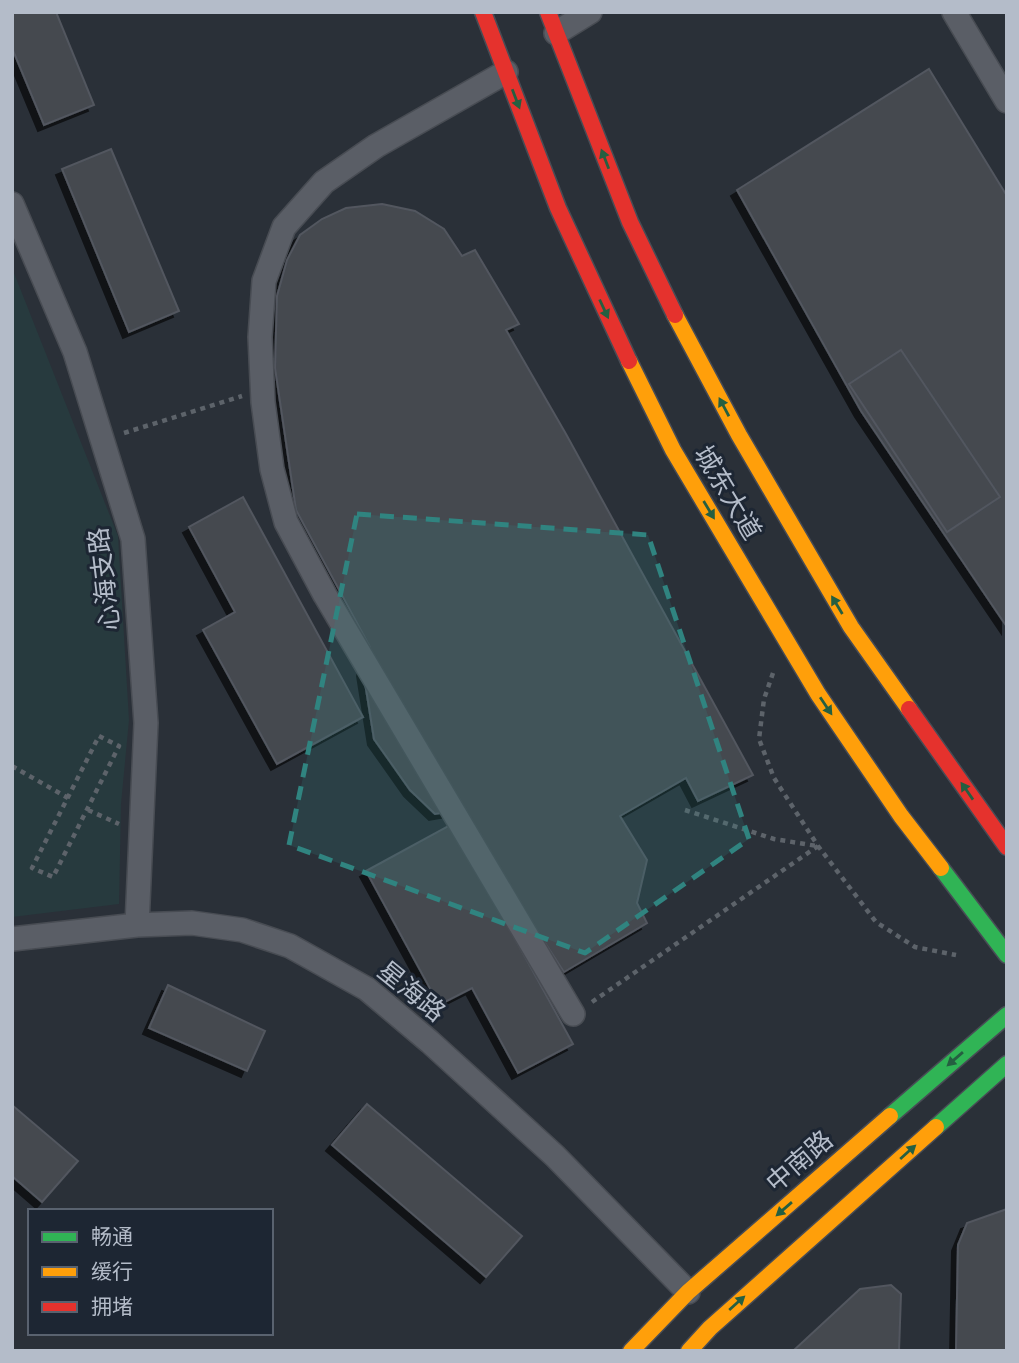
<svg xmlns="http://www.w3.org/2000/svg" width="1019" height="1363" viewBox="0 0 1019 1363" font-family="'Alegreya Sans','Noto Sans SC',sans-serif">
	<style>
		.green { fill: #273a3e }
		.building { fill: #444950; stroke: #52575f; stroke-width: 2; filter: url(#shadow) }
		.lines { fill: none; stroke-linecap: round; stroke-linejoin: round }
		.street-casing { stroke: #484c53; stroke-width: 26 }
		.fast-casing { stroke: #484c55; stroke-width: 19 }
		.slow-casing { stroke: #484c55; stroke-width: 19 }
		.jam-casing { stroke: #484c55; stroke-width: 19 }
		.path { stroke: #5d636a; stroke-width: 4.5; stroke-dasharray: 5 5; stroke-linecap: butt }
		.street { stroke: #5a5e66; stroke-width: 23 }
		.fast { stroke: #30b455; stroke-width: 16 }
		.slow { stroke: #ff9f0a; stroke-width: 16 }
		.jam { stroke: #e5322d; stroke-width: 16 }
		.oneway { fill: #255f41 }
		.marked { fill: #308480; fill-opacity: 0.2; stroke: #308480; stroke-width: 5; stroke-dasharray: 14 9; stroke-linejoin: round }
		.labels { text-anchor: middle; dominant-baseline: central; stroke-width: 6; stroke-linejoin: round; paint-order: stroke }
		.street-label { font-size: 26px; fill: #b4bcc9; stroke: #1d2633 }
	</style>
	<defs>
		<filter id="shadow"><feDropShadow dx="-6" dy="6" stdDeviation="0" flood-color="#0009"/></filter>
	</defs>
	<rect width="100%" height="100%" fill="#2a3038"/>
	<path class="green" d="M12,268l106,268 11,184 -8,84 -2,100 -107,13z"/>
	<path class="building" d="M12,12h44l38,93 -50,20 -32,-77z
		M929,69l78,127v431l-146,-216 -124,-221z
		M111,149l68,162 -50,21 -67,-163z
		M382,204l33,7 29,18 18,27 13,-6 44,74 -13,6 60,104 187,341 -55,26 -12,-23 -66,38 27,44 -10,43 10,20 -83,49 -28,-43 -73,-120 -28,5 -25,-24 -36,-51 -11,-69 7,-23 -74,-137 -21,-142 2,-72 10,-36 13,-25 22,-16 24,-11z
		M901,350l99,147 -53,35 -98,-148z
		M243,497l120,220 -86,47 -74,-134 32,-18 -46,-85z
		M452,824l121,220 -55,29 -46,-85 -33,17 -73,-134z
		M168,985l97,46 -18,40 -98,-43z
		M367,1104l155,132 -36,41 -154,-132z
		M12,1105l66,56 -36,41 -30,-26z
		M1007,1209v142h-51l2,-106 9,-22z
		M891,1285l10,9 -2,57h-106l67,-62z"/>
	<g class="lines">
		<defs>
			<path id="street" d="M954,12l53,89
				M556,33l34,-21
				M506,72l-130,74 -52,36 -40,45 -20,54 -4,56 3,65 9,67 14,53 39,73 248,419
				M12,204l63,148 58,187 13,184 -9,202
				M12,939l125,-14 55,-2 50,7 48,16 77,43 63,53 125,114 133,136"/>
			<path id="fast" d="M941,868l66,87
				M890,1116l117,-101
				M936,1127l71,-63"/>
			<path id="slow" d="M675,315l64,120 112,192 58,82
				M629,361l44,89 145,244 83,122 40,52
				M631,1351l57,-59 202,-176
				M689,1351l21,-23 226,-201"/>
			<path id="jam" d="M483,12l75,196 71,153
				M548,12l82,210 45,93
				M909,709l98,138"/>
		</defs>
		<use href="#street" class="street-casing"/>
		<use href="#fast" class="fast-casing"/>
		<use href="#slow" class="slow-casing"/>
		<use href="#jam" class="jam-casing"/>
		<path class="path" d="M124,433l118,-37
			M773,673l-9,26 -5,40 15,39 44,68 58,76 39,25 41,8
			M99,736l20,10 -66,131 -21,-9z
			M12,766l56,32
			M88,810l31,14
			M685,810l89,29 43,7
			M592,1002l226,-156"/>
		<use href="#street" class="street"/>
		<use href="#fast" class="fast"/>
		<use href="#slow" class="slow"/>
		<use href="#jam" class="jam"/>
	</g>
	<defs><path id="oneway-solid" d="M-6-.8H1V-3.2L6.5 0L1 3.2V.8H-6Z" transform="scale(1.75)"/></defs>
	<g class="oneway">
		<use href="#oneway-solid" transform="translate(516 99) rotate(69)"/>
		<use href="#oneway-solid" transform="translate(605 159) rotate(-111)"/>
		<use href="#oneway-solid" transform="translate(604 309) rotate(65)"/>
		<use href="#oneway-solid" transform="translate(724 407) rotate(-118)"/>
		<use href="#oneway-solid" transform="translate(709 510) rotate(59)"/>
		<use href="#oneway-solid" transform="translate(837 605) rotate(-121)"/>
		<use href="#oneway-solid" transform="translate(826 706) rotate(56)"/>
		<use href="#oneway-solid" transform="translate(967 791) rotate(-125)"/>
		<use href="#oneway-solid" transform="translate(955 1059) rotate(139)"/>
		<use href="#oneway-solid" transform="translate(908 1152) rotate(-42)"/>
		<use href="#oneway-solid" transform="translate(784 1209) rotate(139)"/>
		<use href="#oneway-solid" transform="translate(737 1303) rotate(-42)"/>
	</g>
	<path class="marked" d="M357,514l291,21 101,304 -164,114 -296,-108z"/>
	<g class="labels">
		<g class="street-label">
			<text transform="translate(727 493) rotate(59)">城东大道</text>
			<text transform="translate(105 579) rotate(-97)">心海支路</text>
			<text transform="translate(411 992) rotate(39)">星海路</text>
			<text transform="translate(800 1162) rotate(-41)">中南路</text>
		</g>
	</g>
	<rect width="1019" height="1363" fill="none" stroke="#b4bcc9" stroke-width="28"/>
	<rect x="28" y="1209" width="245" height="126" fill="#1d2633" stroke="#59626f" stroke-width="2"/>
	<rect x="42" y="1232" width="35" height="10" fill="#30b455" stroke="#59626f" stroke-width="2"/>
	<text x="91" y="1244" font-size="21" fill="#b4bcc9">畅通</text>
	<rect x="42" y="1267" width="35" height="10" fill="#ff9f0a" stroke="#59626f" stroke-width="2"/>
	<text x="91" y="1279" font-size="21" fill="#b4bcc9">缓行</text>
	<rect x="42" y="1302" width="35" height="10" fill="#e5322d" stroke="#59626f" stroke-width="2"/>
	<text x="91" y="1314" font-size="21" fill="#b4bcc9">拥堵</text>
</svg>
